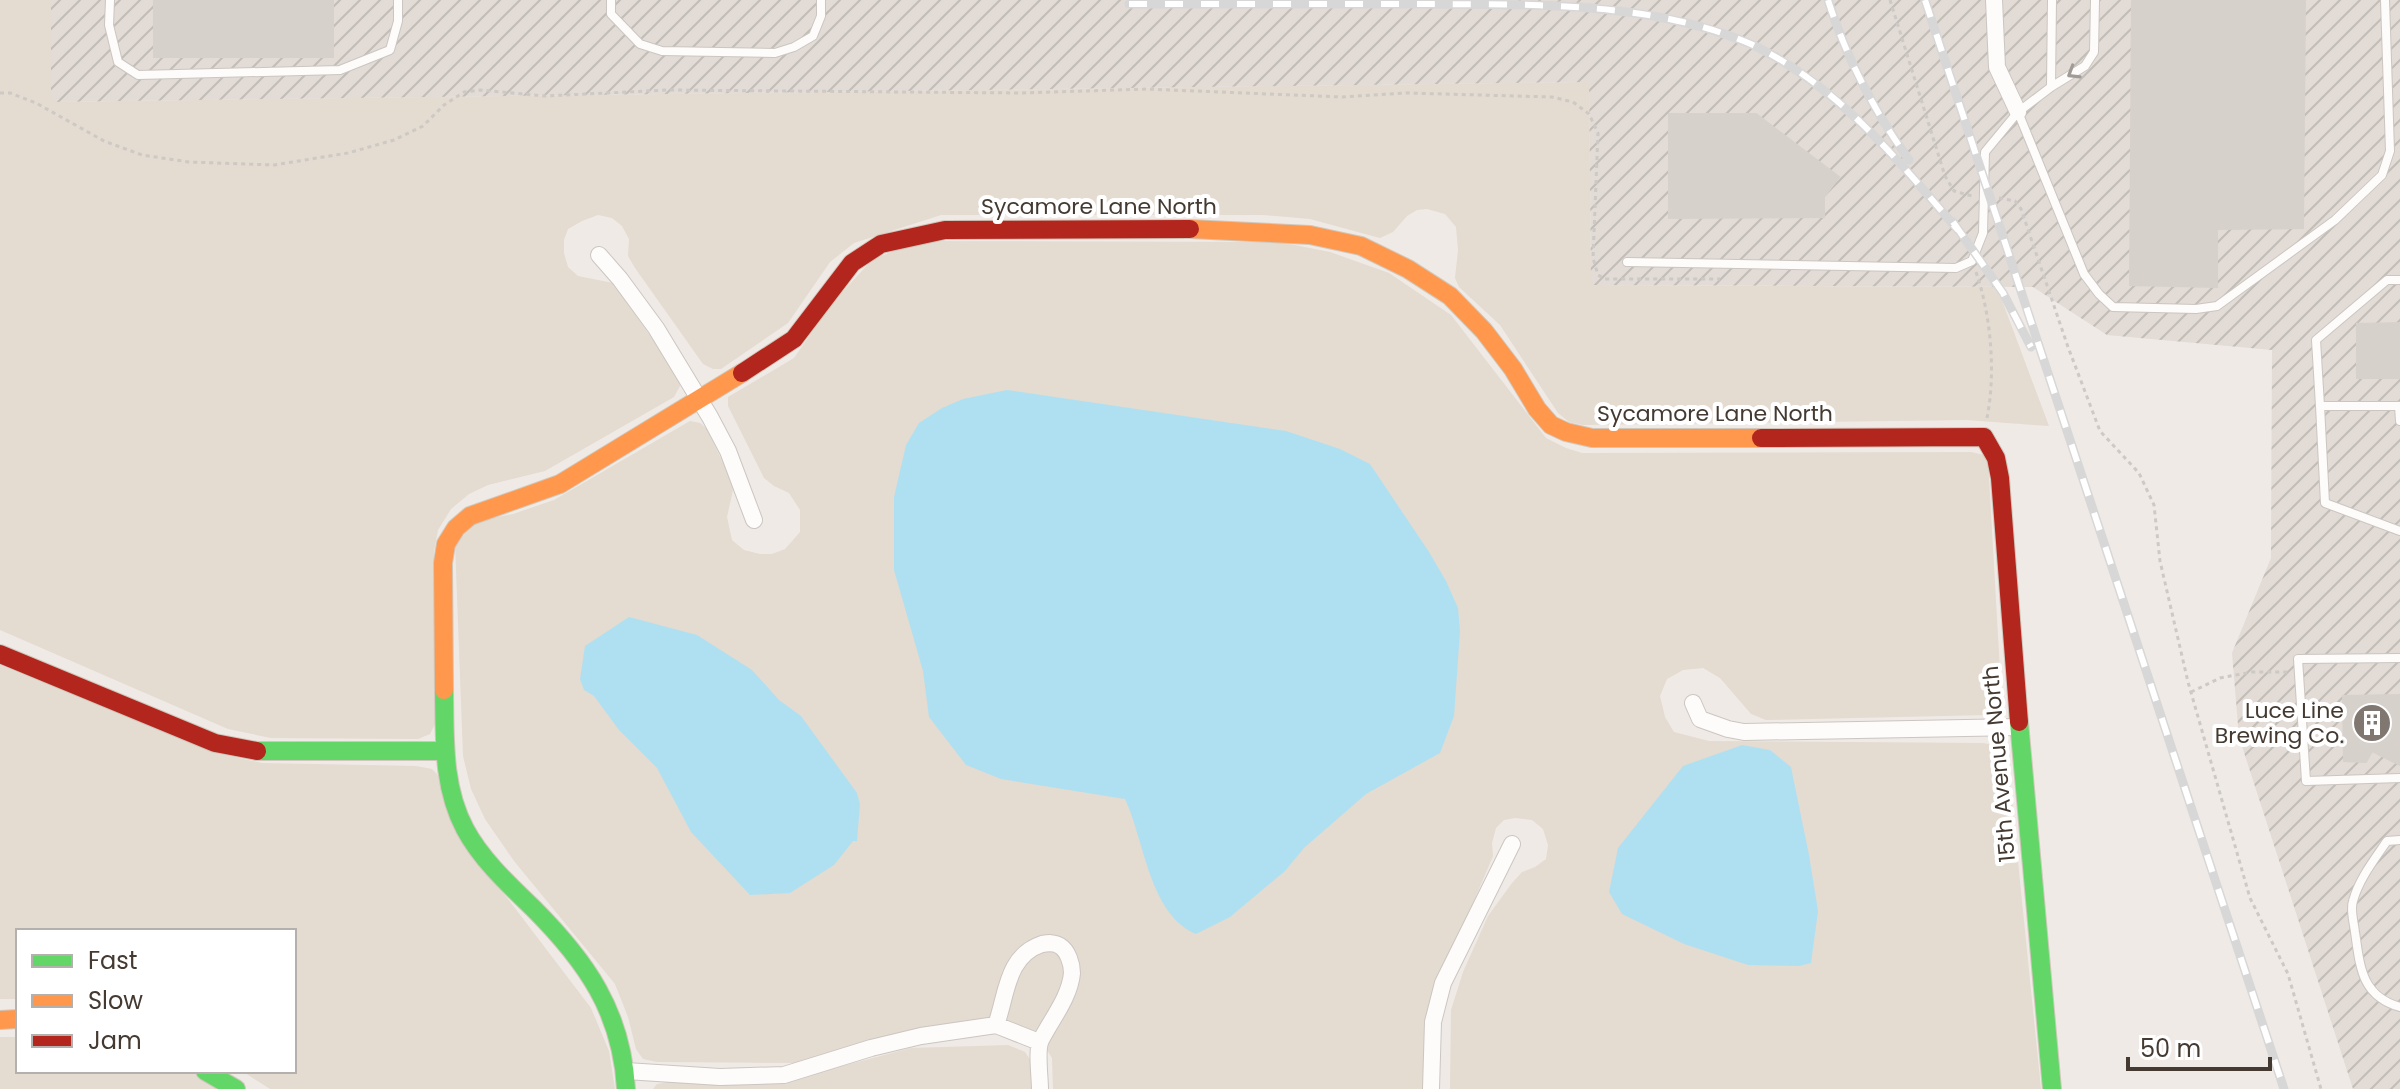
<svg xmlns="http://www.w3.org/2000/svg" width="2400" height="1089" viewBox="0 0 2400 1089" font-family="Poppins,sans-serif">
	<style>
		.residential { fill: #e4dbd1 }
		.industrial { fill: url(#industrial-furrows) }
		.water { fill: #afe0f2 }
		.building { fill: #d7d1cc; stroke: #d7d1cb; stroke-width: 2 }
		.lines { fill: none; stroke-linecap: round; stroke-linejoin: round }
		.lane-casing { stroke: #cbc6c1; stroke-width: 10 }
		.street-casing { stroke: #cbc6c1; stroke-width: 18 }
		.fast-casing { stroke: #d0c8bc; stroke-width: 20 }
		.slow-casing { stroke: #d0c8bc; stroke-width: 20 }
		.jam-casing { stroke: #d0c8bc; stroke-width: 20 }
		.path { stroke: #cdc9c5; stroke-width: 3; stroke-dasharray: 4 4; stroke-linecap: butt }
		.lane { stroke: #fdfcfb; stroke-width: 8 }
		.street { stroke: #fdfcfb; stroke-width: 16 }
		.fast { stroke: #63d668; stroke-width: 18 }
		.slow { stroke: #ff974d; stroke-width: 18 }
		.jam { stroke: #b3261e; stroke-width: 18 }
		.rail-casing { stroke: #d8d7d7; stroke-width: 9 }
		.rail { stroke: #fff; stroke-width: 6; stroke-dasharray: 18; stroke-linecap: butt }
		.oneway { stroke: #a09b96 }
		.labels { text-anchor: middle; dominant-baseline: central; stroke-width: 8; stroke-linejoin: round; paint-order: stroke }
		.street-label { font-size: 22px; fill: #443a31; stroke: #fff }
		.poi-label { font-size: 22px; fill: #443a31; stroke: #fff; text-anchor: end }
	</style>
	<defs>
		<pattern id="industrial-furrows" width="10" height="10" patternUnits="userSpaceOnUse" patternTransform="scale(2)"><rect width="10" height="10" fill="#e2dbd6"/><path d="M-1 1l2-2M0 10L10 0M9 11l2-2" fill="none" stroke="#c3bdb8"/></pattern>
	</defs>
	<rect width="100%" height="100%" fill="#efeae5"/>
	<path class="residential" d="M0,0h51l1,102 1537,-20 2,203 406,2 52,139 -82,-6 -384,5 -14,-3 -11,-9 -58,-88 -41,-38 -4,-9 3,-28 -2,-23 -11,-13 -18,-5 -10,1 -10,6 -14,16 -13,6 -70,-19 -47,-4h-322l-87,28 -24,19 -42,61 -67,46h-8l-10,-5 -68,-96 -7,-12 1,-17 -7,-13 -10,-8 -14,-3 -16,6 -14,8 -4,11v13l4,14 10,9 35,7 65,92 2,11 -6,11 -129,74 -57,14 -19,9 -18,15 -13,21 -4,22 1,172 -5,10 -12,5 -147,-1 -43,-9 -228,-99z
		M921,241l358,1 51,10 59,21 62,42 95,123 20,10 16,5 389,-1 13,3 4,6 14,245 -6,6 -9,3 -221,5 -15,-6 -31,-36 -17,-10 -20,2 -16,9 -7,17 5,21 9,15 35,9 274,2 16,3 8,7 34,336h-591l1,-79 12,-38 25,-56 24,-33 10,-11 13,-5 11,-8 2,-14 -5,-16 -11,-9 -17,-2 -11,2 -8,8 -4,15 1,13 -51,120 -16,113h-373l-1,-31 -16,-25 -13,-7 -40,-3 -86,10 -47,17 -50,13 -143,-1 -14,-3 -7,-10 -8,-32 -13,-33 -101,-123 -29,-42 -14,-30 -8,-33 -8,-213 23,-22 35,-7 41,-14 136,-79 10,2 7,6 23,49 3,12 -6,27 5,23 12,10 16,4h12l13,-5 15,-17v-22l-11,-17 -15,-7 -10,-8 -36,-72v-9l66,-39 38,-55 41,-44z
		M0,665l221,89 41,9 154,3 16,3 5,5 58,108 96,126 18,43 6,38h-345l-28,-18h52v-140h-276v68h-18z
		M0,1037h18v34h175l30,18h-223z
		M1008,1045l17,7 8,12 3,25h-383l4,-5 11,-2h113l130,-34z"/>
	<path class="industrial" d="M51,0h2349v1089h-47l-114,-352 -7,-84 39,-95 1,-208 -165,-15 -74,-48 -442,-2 -2,-203 -1538,20z"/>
	<path class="water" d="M1007,390l279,41 54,18 30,15 59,88 17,29 12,27 2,23 -6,85 -14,37 -74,41 -62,54 -19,23 -55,46 -34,17c-47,-20 -51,-92 -71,-135l-124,-20 -35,-14 -37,-48 -6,-46 -29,-101v-73l12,-52 13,-22 23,-15 21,-9z
		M629,617l68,18 55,35 27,30 22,16 56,77 3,11 -3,37h-4l-19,24 -44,28 -40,2 -59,-63 -34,-64 -38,-38 -25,-34 -10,-6 -4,-11 5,-33z
		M1742,745l28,5 21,17 18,88 9,56 -7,52 -12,3 -51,-1 -64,-21 -62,-30 -13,-22 9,-44 65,-82z"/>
	<path class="building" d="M154,0h179v57h-179z
		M2132,0h173l-2,228 -86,1v58l-87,-2z
		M1669,114h87l83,63 -15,20v20l-155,1z
		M2400,323v55h-43v-54z
		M2400,695v70l-28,-14 -6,11 -22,-1 -1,-65z"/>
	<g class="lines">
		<defs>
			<path id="lane" d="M110,0l-1,25 9,37 20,13 202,-5 50,-20 8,-29v-21
				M611,0v14l29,30 22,7 113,2 19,-6 19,-11 8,-20v-16
				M2095,0l-1,52 -9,14 -34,21 -33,25 66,162 15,20 14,13 83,2 21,-3 118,-86 47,-45 8,-24 -5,-151
				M2051,87l1,-87
				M1627,262l329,6 16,-7 11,-28 2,-81 33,-40
				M2320,406l-4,-66 71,-60h13
				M2399,406l1,15
				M2400,406h-80l5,97 75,28
				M2400,658l-102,1 8,122 94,-3
				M2400,840l-13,1c-13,19 -28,38 -34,60 -3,9 1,22 2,31 5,34 6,64 45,75"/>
			<path id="street" d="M1994,0l3,67 21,45
				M599,255l21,24 36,49 54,89 18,34 26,69
				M1693,703l7,16 28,10 16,3 275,-5
				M996,1025c11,-30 10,-69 46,-81 6,-1 12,-2 18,2 8,5 12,18 12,27 -2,24 -21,47 -31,67 -5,9 -1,37 -1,49
				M626,1071l94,6 64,-2 87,-27 50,-12 75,-11 43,17
				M1431,1089l2,-67 10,-39 69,-139"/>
			<path id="fast" d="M444,690c1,47 -2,96 21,139 16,30 43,55 68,79 53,53 89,104 93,181
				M2019,722l33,367
				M257,751h188
				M205,1071l31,18"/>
			<path id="slow" d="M1190,229l120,6 51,11 47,23 42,27 34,35 29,38 24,40 14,16 15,7 26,6h169
				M444,690l-1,-127 3,-19 10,-16 14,-12 90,-32 182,-111
				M0,1020l18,-1"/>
			<path id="jam" d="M742,373l52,-34 58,-76 29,-19 64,-14 245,-1
				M1761,438l223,-1 12,21 4,20 19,244
				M0,654l215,89 42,8"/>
		</defs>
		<use href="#lane" class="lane-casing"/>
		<use href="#street" class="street-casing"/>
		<use href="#fast" class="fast-casing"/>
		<use href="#slow" class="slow-casing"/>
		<use href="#jam" class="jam-casing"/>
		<path class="path" d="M1890,0l55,176 9,15 18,5
			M0,93h10l26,10 68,38 38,14 47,7 85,3 74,-12 46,-13 29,-14 21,-21 20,-13 16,-2 65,6 123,-6 354,3 124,-4 196,8 64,-4 146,4 21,5 16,12 9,19 -5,125 5,17 7,4h115
			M1999,198l16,3 6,8 47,138 32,84 39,42 15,32 6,56 28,121 62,216 38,76 33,115
			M1976,272c15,43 20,101 11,146
			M2191,692l29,-14 32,-6h36"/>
		<use href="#lane" class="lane"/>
		<use href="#street" class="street"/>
		<use href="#fast" class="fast"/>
		<use href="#slow" class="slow"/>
		<use href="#jam" class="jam"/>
		<defs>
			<path id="rail" d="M1828,0c18,57 46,111 81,160
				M1925,0l359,1089
				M1129,4c97,0 194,0 291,0 111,1 230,-4 333,41 85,41 144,114 205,185
				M1953,222l50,71 28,54"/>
		</defs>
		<use href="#rail" class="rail-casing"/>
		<use href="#rail" class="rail"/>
	</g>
	<defs><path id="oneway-chevron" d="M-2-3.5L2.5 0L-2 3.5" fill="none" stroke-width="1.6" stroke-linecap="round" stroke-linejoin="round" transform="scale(2)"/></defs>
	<use class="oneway" href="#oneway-chevron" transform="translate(2073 73) rotate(148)"/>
	<defs>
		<symbol id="building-disc" viewBox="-11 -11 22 22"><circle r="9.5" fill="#807870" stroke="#fff"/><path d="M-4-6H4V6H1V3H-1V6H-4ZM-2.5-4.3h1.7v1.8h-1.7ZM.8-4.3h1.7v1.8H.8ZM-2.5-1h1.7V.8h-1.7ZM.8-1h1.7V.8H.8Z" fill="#fff"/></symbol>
	</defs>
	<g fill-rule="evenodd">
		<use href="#building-disc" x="2350" y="701" width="44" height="44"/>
	</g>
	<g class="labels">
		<g class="street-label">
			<text x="1099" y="206">Sycamore Lane North</text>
			<text x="1715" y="413">Sycamore Lane North</text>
			<text transform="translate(1999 764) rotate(-95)">15th Avenue North</text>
		</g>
		<g class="poi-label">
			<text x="2344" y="710">Luce Line<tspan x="2344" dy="25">Brewing Co.</tspan></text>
		</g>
	</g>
	<rect x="16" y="929" width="280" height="144" fill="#ffffff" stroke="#b4b0ad" stroke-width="2"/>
	<rect x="32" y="955" width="40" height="12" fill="#63d668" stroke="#b4b0ad" stroke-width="2"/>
	<text x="88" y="969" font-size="24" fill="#443a31">Fast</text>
	<rect x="32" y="995" width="40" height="12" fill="#ff974d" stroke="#b4b0ad" stroke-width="2"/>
	<text x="88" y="1009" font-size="24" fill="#443a31">Slow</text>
	<rect x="32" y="1035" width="40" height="12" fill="#b3261e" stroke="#b4b0ad" stroke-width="2"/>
	<text x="88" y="1049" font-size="24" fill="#443a31">Jam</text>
	<path d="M2128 1057v12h142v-12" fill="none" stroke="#443a31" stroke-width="4"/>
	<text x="2140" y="1057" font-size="24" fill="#443a31" stroke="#ffffff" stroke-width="6" paint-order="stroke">50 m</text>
</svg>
